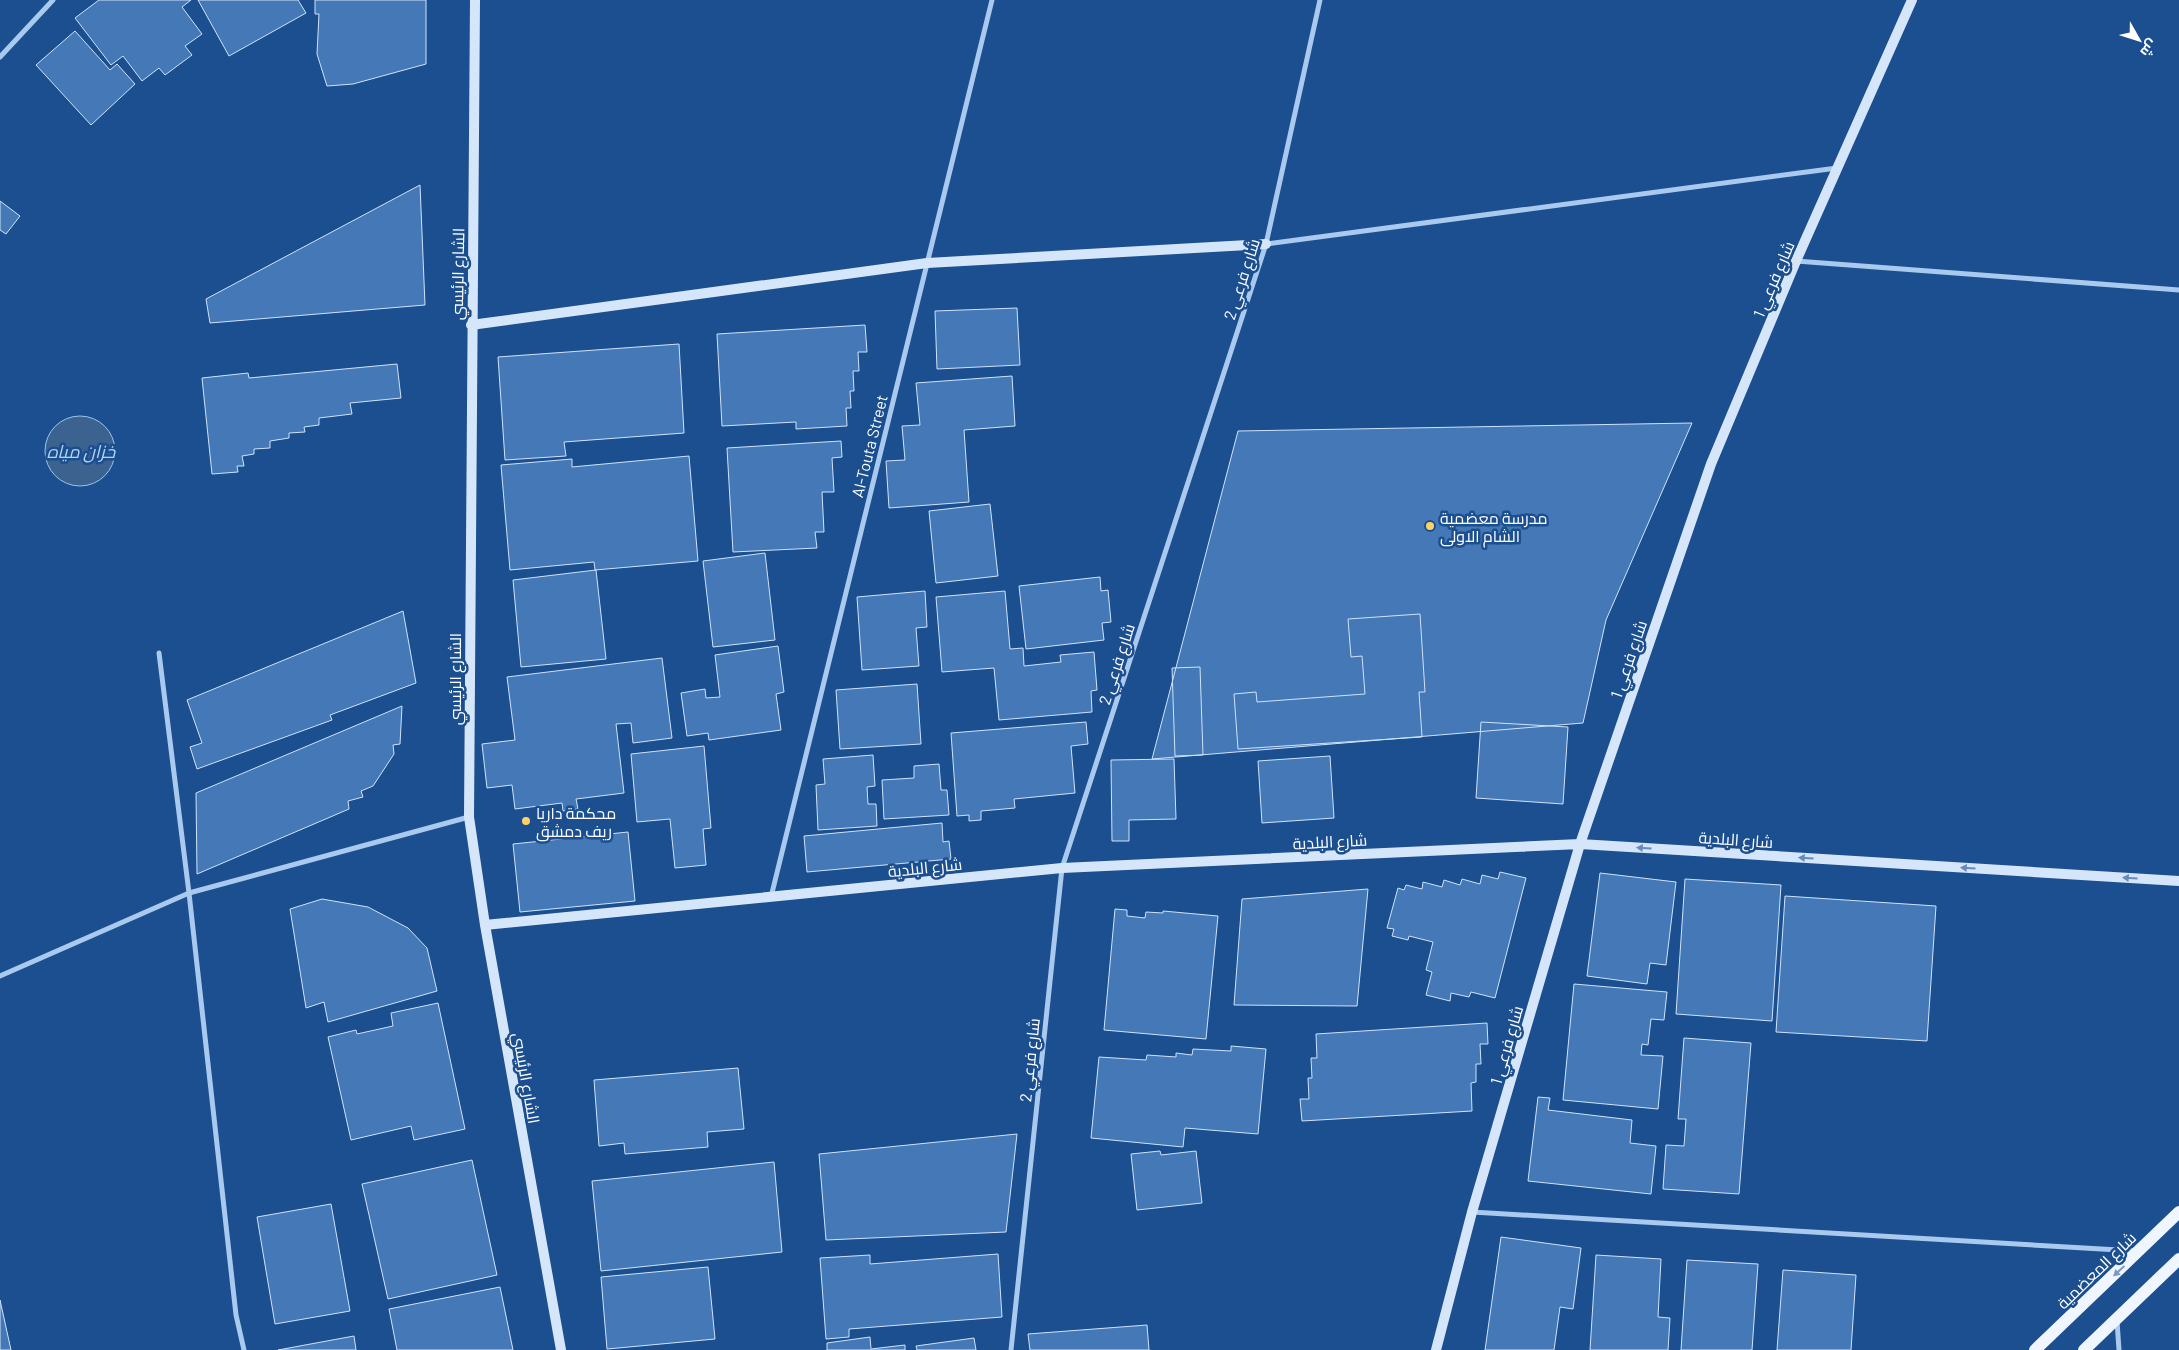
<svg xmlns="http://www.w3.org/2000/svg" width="2179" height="1350" viewBox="0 0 2179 1350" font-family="Barlow,Cairo,sans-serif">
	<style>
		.water { fill: #3c6290; stroke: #9cc4f0 }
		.building { fill: #4478b7; stroke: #cfe3fa }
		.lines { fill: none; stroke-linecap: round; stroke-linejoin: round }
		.street { stroke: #a9c9ee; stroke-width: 5 }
		.secondary { stroke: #d6e6fa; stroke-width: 10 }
		.primary { stroke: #f0f6ff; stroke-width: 12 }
		.oneway { fill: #668bba }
		.oneway2 { fill: #7b9ac1 }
		.poi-dot { fill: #ffd166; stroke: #1b4f8f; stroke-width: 2 }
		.labels { text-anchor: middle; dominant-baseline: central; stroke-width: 5; stroke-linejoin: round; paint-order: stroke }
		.street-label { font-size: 16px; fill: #fff; stroke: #1b4f8f }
		.poi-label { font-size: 16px; fill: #fff; stroke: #1b4f8f; text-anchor: start }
		.water-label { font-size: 18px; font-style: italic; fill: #b5d3f5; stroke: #1b4f8f }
	</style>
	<rect width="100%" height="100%" fill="#1b4f8f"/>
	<path class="water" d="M45 451a35 35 0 1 1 70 0a35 35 0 1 1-70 0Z"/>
	<path class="building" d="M99,0h92l-9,7 20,27 -17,12 7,9 -27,20 -6,-7 -17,13 -19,-25 -12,9 -36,-47z
		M198,0h100l8,13 -77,43z
		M315,0h111v64l-73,20 -26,2 -10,-32 2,-40h-4z
		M75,31l35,39 7,-6 18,20 -44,41 -55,-60z
		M420,185l5,120 -215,18 -4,-24z
		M0,201l20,15 -14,18 -6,-4z
		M1017,308l3,57 -83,4 -2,-58z
		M865,325l2,27h-9l1,19h-6l1,20h-4l1,17h-5l1,18 -51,3v-7l-74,4 -5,-92z
		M679,344l5,89 -120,9 2,14 -61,4 -7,-103z
		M397,364l4,34 -51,5 2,11 -33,4v7l-15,2 1,5 -16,1v5l-19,3v7l-16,1v5l-12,2 2,10h-7l1,6 -26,2 -10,-96 46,-5 1,5z
		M1012,376l3,50 -51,4 5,72 -80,6 -3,-47 19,-1 -3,-34 18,-1 -4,-42z
		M1692,423l-86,197 -23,103 -431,36 86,-328z
		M841,441l1,16 -10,1 2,34h-12l2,40h-9l2,16 -84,4 -6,-104z
		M689,456l9,105 -103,9 -1,-8 -84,8 -9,-105 71,-6v8z
		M990,504l8,72 -62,7 -7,-72z
		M765,553l10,87 -62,7 -10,-86z
		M596,570l10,89 -85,8 -8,-87z
		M1100,577l1,14 7,-1 3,32 -9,1 2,17 -78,9 -7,-63z
		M925,591l2,36 -11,1 3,38 -57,4 -5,-73z
		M1005,591l5,58 13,-1 1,18 37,-4 -1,-7 34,-3 3,38 -6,1 1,21 -93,8 -5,-52 -52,4 -6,-75z
		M403,611l13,72 -86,32 2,5 -135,49 -7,-22 12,-4 -15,-43z
		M1420,614l5,78h-6l3,45 -184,12 -4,-55 22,-2 1,10 108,-8 -3,-38 -11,1 -3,-38z
		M778,646l6,46 -8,2 5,36 -72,10 -1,-7 -21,3 -6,-43 24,-4 1,9 14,-1 -5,-42z
		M662,658l10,80 -39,5 -2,-20 -15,1 8,69 -48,6 2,10 -15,2 -1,-8 -47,6 -3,-24 -25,3 -5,-44 33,-4 -8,-63z
		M1200,667l3,88 -28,1 -3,-88z
		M917,684l4,60 -81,5 -4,-59z
		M402,706l-2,38 -7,1 1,9 -21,32 -12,5 2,6 -15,4 1,8 -152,65 -1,-81z
		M1086,722l2,22 -17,2 4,47 -61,6 1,9 -34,3v9l-12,1v-6l-12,1 -6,-83z
		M1481,722l87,5 -5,77 -87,-6z
		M704,746l7,82 -8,1 3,36 -31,3 -5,-49 -33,3 -6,-68z
		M873,755l2,31 -8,1 1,17h8l1,22 -59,4 -2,-45 9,-1 -2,-25z
		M1330,756l4,62 -72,5 -4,-62z
		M1174,759l2,60 -47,1v21h-17l-1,-81z
		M939,764l2,26h6l2,25 -65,4 -2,-39 32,-2v-12z
		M942,823l1,19 6,-1 2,18 -144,13 -3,-36z
		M628,832l7,69 -115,11 -7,-68z
		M1500,872l26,6 -31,120 -24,-6 -2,5 -18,-4 -1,8 -24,-6 6,-23 -6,-2 7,-28 -24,-6 -1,4 -16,-4 2,-7 -7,-1 11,-40 6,2 2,-5 16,4 1,-7 19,5 2,-7 16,5 2,-6 18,5 2,-9 16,4z
		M1600,873l76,9 -10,83 -16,-2 -3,21 -60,-8z
		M1685,879l96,6 -9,136 -96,-7z
		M1368,889l-11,117 -123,-1 8,-106z
		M1785,896l151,10 -9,135 -151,-9z
		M322,899l46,8 40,21 19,20 10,43 -109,31 -4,-20 -18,6 -16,-99z
		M1115,909l12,1v6l18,2 1,-6 17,1v-2l55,5 -12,123 -102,-9z
		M1574,984l93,8 -3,28 -13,-1 -3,26 -6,-1 -1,11 22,1 -5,53 -95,-9z
		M438,1003l27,126 -51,11 -3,-14 -60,14 -23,-103 28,-7 1,4 36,-8 -2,-13z
		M1487,1023l1,21h-8l1,20h-5v18l-5,1 1,28 -170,10 -2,-22h9l-1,-21h4l-1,-20h6l-1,-24z
		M1684,1038l67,5 -12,151 -76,-5 3,-44 18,1 2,-27h-8z
		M1231,1046l35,3 -8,85 -73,-6 -2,19 -92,-9 8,-81 47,3 1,-5 29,2v-4l16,2 1,-6 38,2z
		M738,1068l6,61 -37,3 1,15 -83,7 -1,-11 -25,3 -5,-66z
		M1538,1097l12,1 -2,12 84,10 -2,23 26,3 -5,48 -123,-13z
		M1017,1134l-11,98 -180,8 -7,-86z
		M1160,1151l1,4 35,-4 6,52 -65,7 -6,-56z
		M472,1160l25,115 -109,24 -26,-115z
		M774,1162l8,90 -181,19 -9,-90z
		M331,1204l19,107 -75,13 -18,-107z
		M1501,1237l80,11 -8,61 -13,-2 -6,43h-69z
		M998,1254l4,63 -153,12v8l-23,2 -6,-81 50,-3v9z
		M1596,1255l65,4 -3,58 12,1 -2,32h-78z
		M1687,1260l71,4 -6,86h-71z
		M708,1267l7,72 -108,10 -6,-72z
		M1783,1270l73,5 -5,75h-74z
		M500,1287l13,63h-116l-8,-41z
		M0,1300l11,50h-11z
		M1147,1325l2,25h-119l-2,-16z
		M354,1336l2,14h-78z
		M870,1337l1,12 34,-4v5h-78v-7z
		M974,1338l2,12h-59l-1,-4z"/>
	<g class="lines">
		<path class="street" d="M0,57l53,-57
			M1266,244l571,-76
			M1796,261l383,29
			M159,653l30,240 47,422 8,35
			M771,897l221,-897
			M0,976l189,-83 280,-76
			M1472,1212l664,39
			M2117,1321l2,29
			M1011,1350l51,-482 204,-624 54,-244"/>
		<path class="secondary" d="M475,0l-6,817 16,108 76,425
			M471,325l456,-62 339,-19
			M485,925l577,-57 518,-24 599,37
			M1436,1350l36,-138 108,-368 131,-380 85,-203 116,-261"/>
		<path class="primary" d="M2035,1350l144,-138
			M2084,1350l95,-91"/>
	</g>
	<defs><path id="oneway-solid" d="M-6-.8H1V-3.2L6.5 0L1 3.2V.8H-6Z" transform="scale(1.25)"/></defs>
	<g class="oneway">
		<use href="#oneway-solid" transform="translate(1644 848) rotate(-176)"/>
		<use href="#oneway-solid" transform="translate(1806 858) rotate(-176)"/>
		<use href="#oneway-solid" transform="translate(1968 868) rotate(-176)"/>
		<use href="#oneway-solid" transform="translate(2130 878) rotate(-176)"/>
	</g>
	<use class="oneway2" href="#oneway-solid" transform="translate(2119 1271) rotate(137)"/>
	<g class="poi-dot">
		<circle cx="1430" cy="526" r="5"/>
		<circle cx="526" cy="821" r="5"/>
	</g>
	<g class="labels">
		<g class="street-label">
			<text transform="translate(457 274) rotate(-89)">الشارع الرئيسي</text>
			<text transform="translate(1241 279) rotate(-72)">شارع فرعي 2</text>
			<text transform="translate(1773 279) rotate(-67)">شارع فرعي 1</text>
			<text transform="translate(869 446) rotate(-76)">Al-Touta Street</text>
			<text transform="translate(1628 659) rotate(-71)">شارع فرعي 1</text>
			<text transform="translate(1116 664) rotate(-72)">شارع فرعي 2</text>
			<text transform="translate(454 679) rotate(-90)">الشارع الرئيسي</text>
			<text transform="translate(1736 839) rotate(4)">شارع البلدية</text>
			<text transform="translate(1330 841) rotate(-3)">شارع البلدية</text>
			<text transform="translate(925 867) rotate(-6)">شارع البلدية</text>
			<text transform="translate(1506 1045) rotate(-74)">شارع فرعي 1</text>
			<text transform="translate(1029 1060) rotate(-84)">شارع فرعي 2</text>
			<text transform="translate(527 1078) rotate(80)">الشارع الرئيسي</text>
			<text transform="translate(2096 1270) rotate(-44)">شارع المعضمية</text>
		</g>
		<g class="poi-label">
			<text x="1440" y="517">مدرسة معضمية<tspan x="1440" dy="18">الشام الاولى</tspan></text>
			<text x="536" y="812">محكمة داريا<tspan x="536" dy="18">ريف دمشق</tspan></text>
		</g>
		<g class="water-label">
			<text x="81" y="451">خزان مياه</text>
		</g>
	</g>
	<g transform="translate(2139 40) rotate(129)" stroke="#1b4f8f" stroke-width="4" paint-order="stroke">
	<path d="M0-4L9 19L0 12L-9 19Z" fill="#ffffff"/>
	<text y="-8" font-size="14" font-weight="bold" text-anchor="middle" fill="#ffffff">ش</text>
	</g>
</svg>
